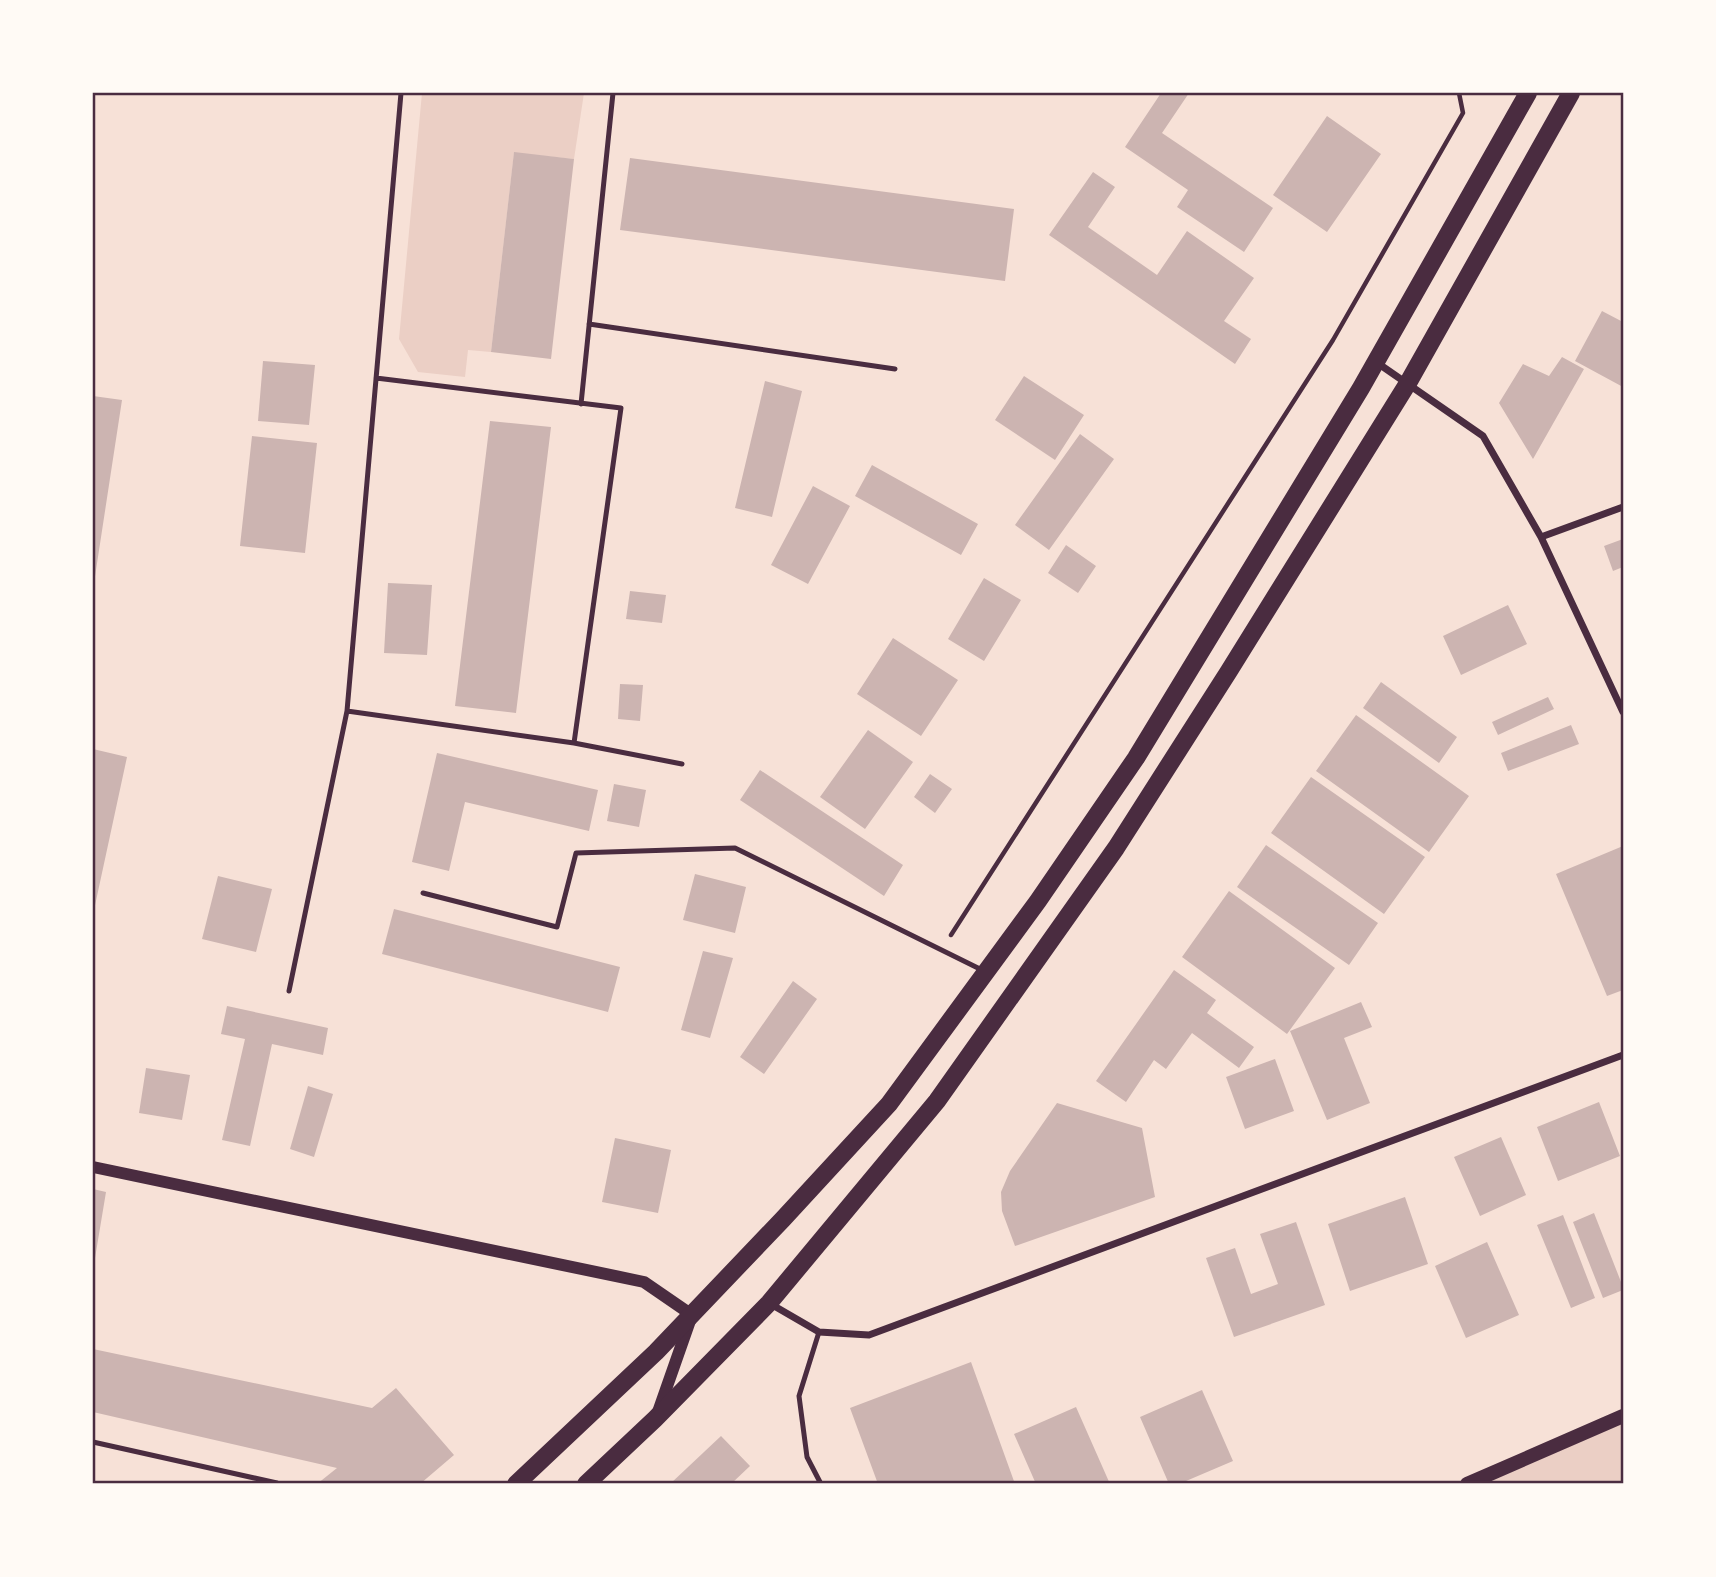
<svg xmlns="http://www.w3.org/2000/svg" width="1716" height="1577" viewBox="0 0 1716 1577" font-family="Roboto,sans-serif">
	<style>
		.green { fill: #ebcfc5 }
		.building { fill: #ccb4b1 }
		.lines { fill: none; stroke-linecap: round; stroke-linejoin: round }
		.path { stroke: #4a2c40; stroke-width: 4.5 }
		.service { stroke: #4a2c40; stroke-width: 5 }
		.minor { stroke: #4a2c40; stroke-width: 7 }
		.tertiary { stroke: #4a2c40; stroke-width: 12 }
		.secondary { stroke: #4a2c40; stroke-width: 14 }
		.primary { stroke: #4a2c40; stroke-width: 18 }
		.neatline { fill: none; stroke: #4a2c40; stroke-width: 2.5 }
	</style>
	<rect width="100%" height="100%" fill="#f7e1d7"/>
	<path class="green" d="M422,93h162l-10,66 -60,-6 -23,199 -23,-2 -3,27 -47,-5 -19,-33z
		M1623,1423v61h-139z"/>
	<path class="building" d="M1161,93h28l-27,40 111,75 -29,44 -67,-45 11,-17 -63,-43z
		M1327,116l54,38 -54,78 -54,-37z
		M514,152l60,7 -23,200 -60,-7z
		M630,158l384,51 -9,72 -385,-51z
		M1093,172l22,15 -27,40 69,48 30,-44 67,47 -30,43 27,18 -16,25 -186,-129z
		M1602,311l21,11v65l-48,-26z
		M1562,357l22,12 -51,90 -34,-56 24,-39 26,12z
		M263,361l52,4 -6,60 -51,-4z
		M1024,376l60,39 -29,45 -60,-40z
		M765,381l37,10 -30,126 -37,-9z
		M93,396l29,4 -28,183h-1z
		M490,421l61,6 -35,286 -61,-7z
		M1080,434l34,25 -65,91 -34,-25z
		M252,436l65,7 -12,110 -65,-7z
		M872,465l106,59 -17,31 -106,-59z
		M813,486l37,20 -42,78 -37,-19z
		M1623,539v28l-10,4 -9,-25z
		M1066,545l30,21 -18,27 -30,-20z
		M984,578l37,22 -37,61 -36,-22z
		M388,583l44,2 -5,70 -43,-2z
		M630,591l36,4 -4,28 -36,-4z
		M1508,605l19,39 -66,31 -18,-39z
		M893,638l65,42 -37,56 -64,-42z
		M1381,682l76,55 -18,26 -76,-55z
		M620,684l23,1 -3,36 -22,-2z
		M1548,697l6,12 -56,26 -6,-13z
		M1356,715l113,81 -40,56 -113,-81z
		M1571,725l8,19 -71,27 -7,-18z
		M868,730l45,32 -48,67 -45,-32z
		M93,749l34,8 -33,153h-1z
		M437,753l161,37 -9,41 -124,-29 -16,69 -37,-9z
		M760,770l143,95 -19,31 -144,-96z
		M930,774l22,15 -17,24 -21,-16z
		M1311,777l114,80 -41,57 -113,-81z
		M614,784l32,6 -7,37 -32,-6z
		M1266,845l112,78 -29,42 -112,-78z
		M1623,846v144l-16,6 -51,-122z
		M695,874l51,13 -11,46 -52,-13z
		M218,876l54,13 -16,63 -54,-13z
		M1229,891l106,77 -48,66 -105,-77z
		M394,909l226,58 -12,45 -226,-58z
		M703,951l30,7 -23,80 -29,-8z
		M1174,970l42,30 -9,13 47,34 -15,21 -47,-35 -26,36 -12,-9 -28,42 -30,-21z
		M793,981l24,18 -53,75 -24,-17z
		M1361,1002l11,25 -28,11 26,65 -43,17 -37,-89z
		M227,1006l101,22 -5,27 -51,-11 -22,102 -28,-6 23,-101 -24,-5z
		M1275,1059l19,52 -49,18 -19,-52z
		M146,1068l44,7 -8,45 -43,-7z
		M308,1086l25,8 -19,63 -24,-8z
		M1599,1102l21,54 -62,25 -21,-54z
		M1057,1103l85,25 13,69 -140,49 -13,-35 -1,-19 9,-21z
		M1501,1137l25,58 -46,21 -26,-59z
		M615,1138l56,12 -13,63 -56,-11z
		M93,1189l13,3 -12,72h-1z
		M1405,1197l23,67 -78,27 -22,-67z
		M1594,1213l29,74v3l-20,8 -30,-76z
		M1563,1215l32,83 -24,10 -34,-83z
		M1296,1222l29,83 -91,32 -28,-79 29,-10 16,46 27,-10 -18,-50z
		M1487,1242l32,73 -53,23 -31,-72z
		M93,1349l279,59 24,-20 58,67 -34,29h-103l20,-16 -244,-56z
		M971,1362l44,122h-137l-28,-76z
		M1202,1390l31,71 -54,23h-10l-29,-67z
		M1076,1407l34,77h-74l-22,-50z
		M721,1436l29,30 -19,18h-61z"/>
	<g class="lines">
		<path class="path" d="M951,935l382,-595 130,-227 -4,-20"/>
		<path class="service" d="M401,93l-54,618 227,32 108,21
			M589,324l306,45
			M376,378l245,30 -47,335
			M581,404l32,-311
			M423,893l134,34 19,-74 159,-5 247,122
			M289,991l58,-280
			M819,1332l-20,64 8,61 14,27
			M93,1442l184,41"/>
		<path class="minor" d="M1376,362l107,74 58,101 82,175
			M1541,537l82,-30
			M769,1303l50,29 50,3 754,-280"/>
		<path class="tertiary" d="M93,1167l551,115 48,33 -34,97"/>
		<path class="secondary" d="M1467,1484l156,-68"/>
		<path class="primary" d="M516,1484l140,-132 127,-133 106,-115 149,-203 98,-143 225,-370 167,-295
			M586,1484l69,-65 114,-116 168,-202 179,-253 113,-177 179,-288 163,-290"/>
	</g>
	<rect width="1716" height="1577" fill="none" stroke="#fffaf5" stroke-width="189"/>
	<rect x="94" y="94" width="1528" height="1388" class="neatline"/>
</svg>
